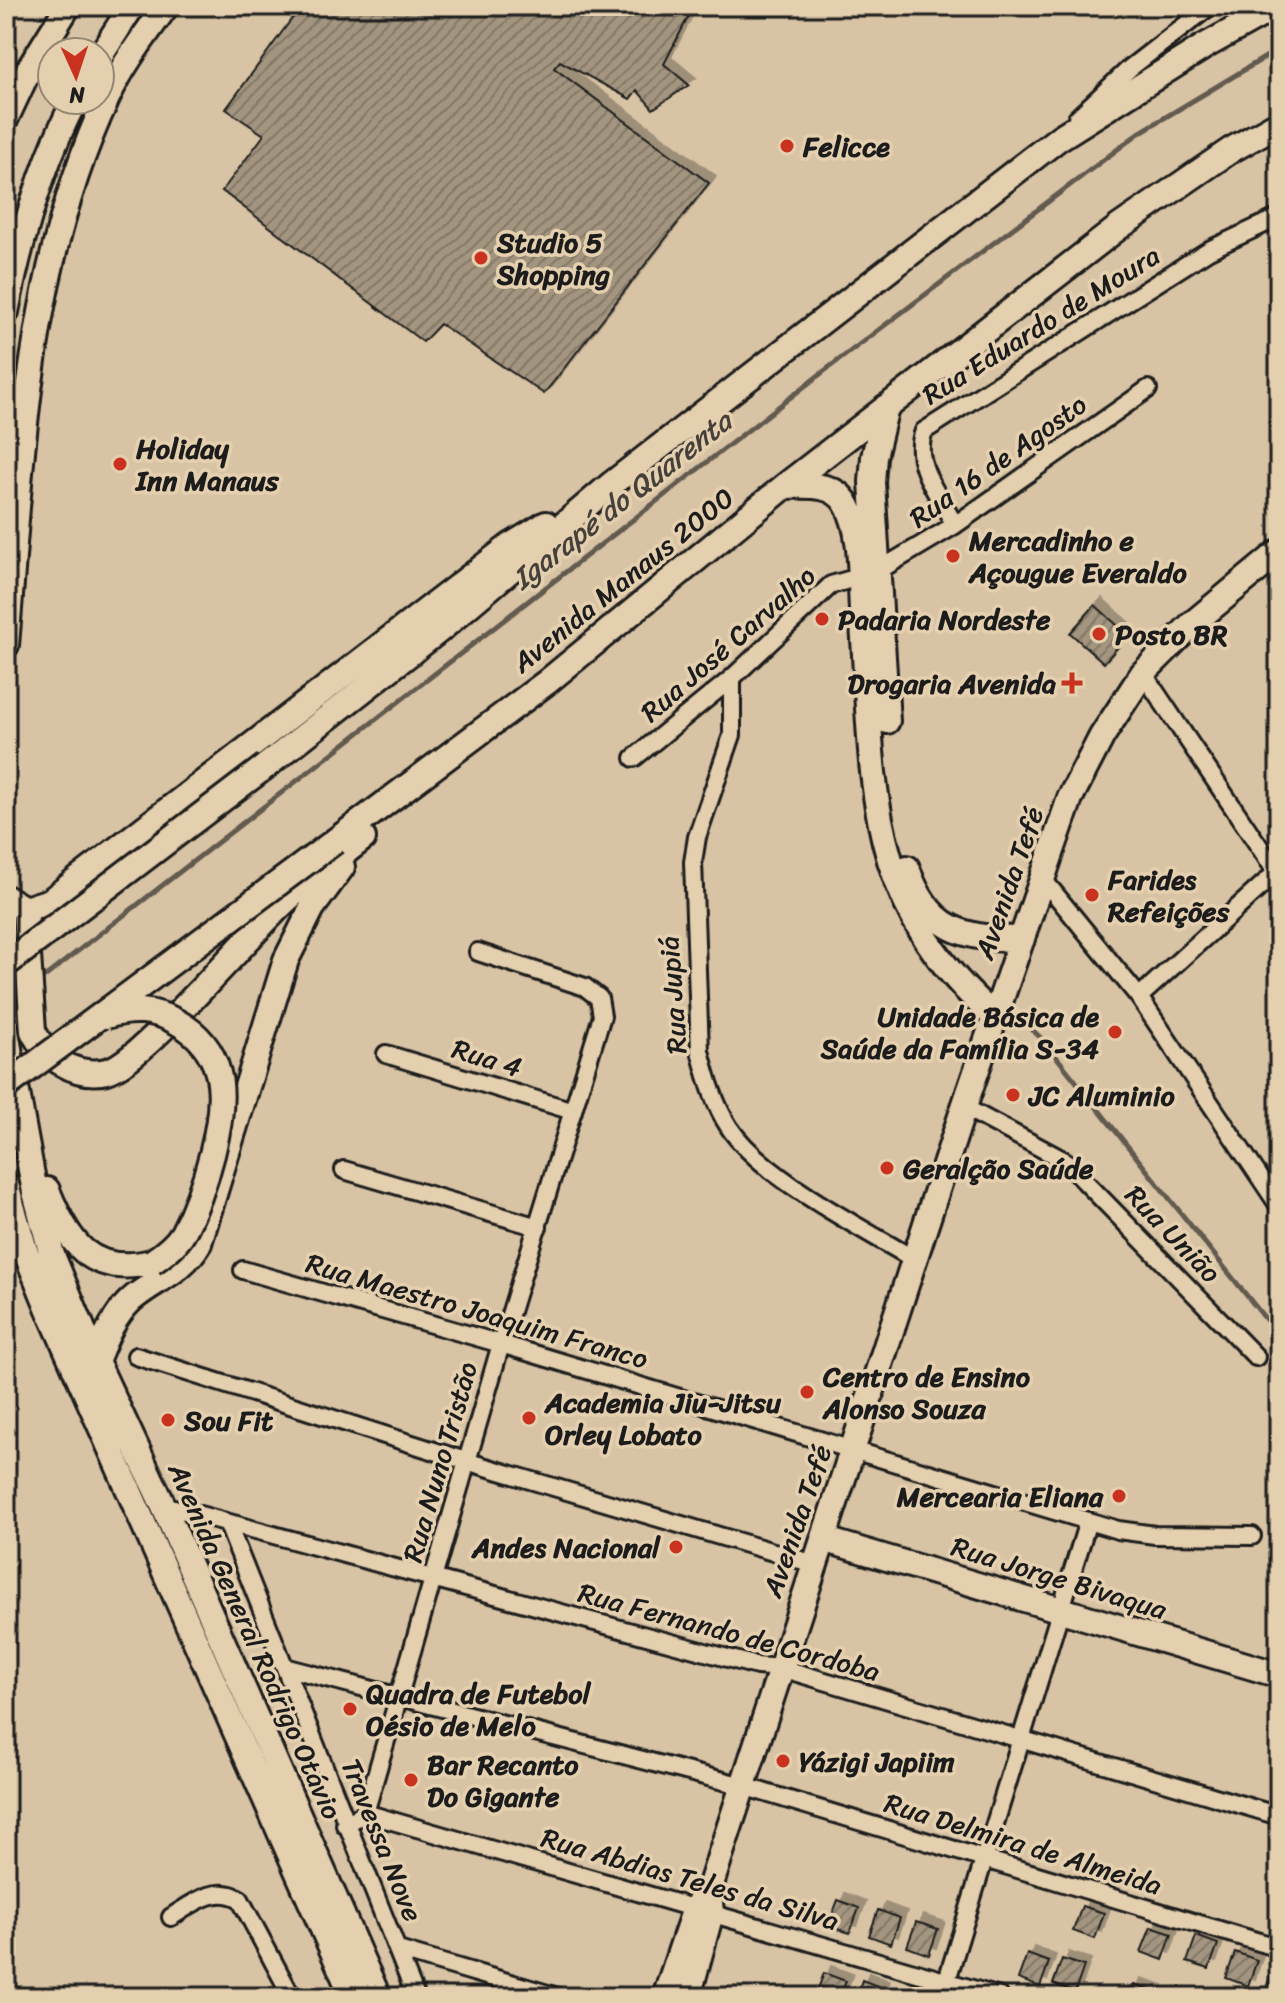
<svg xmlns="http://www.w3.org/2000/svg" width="1285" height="2003" viewBox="0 0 1285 2003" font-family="Sriracha,sans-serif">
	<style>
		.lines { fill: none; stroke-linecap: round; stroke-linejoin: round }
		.stream { stroke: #625a4f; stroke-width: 5 }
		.building { fill: url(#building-hatch); stroke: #1c1c1c; stroke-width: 2; filter: url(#shadow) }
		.street-casing { stroke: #1c1c1c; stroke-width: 22 }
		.secondary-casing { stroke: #1c1c1c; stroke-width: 30 }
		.street { stroke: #e4cfae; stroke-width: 16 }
		.secondary { stroke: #e4cfae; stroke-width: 24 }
		.secondary-bridge-casing { stroke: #1c1c1c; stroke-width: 30; stroke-linecap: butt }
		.secondary-bridge { stroke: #e4cfae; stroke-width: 24 }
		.poi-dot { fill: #c8321e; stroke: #e4cfae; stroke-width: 3 }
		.labels { text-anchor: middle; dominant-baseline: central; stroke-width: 7; stroke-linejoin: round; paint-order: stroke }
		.poi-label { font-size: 28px; font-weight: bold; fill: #1c1c1c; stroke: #e4cfae; text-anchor: start }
		.street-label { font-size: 28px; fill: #1c1c1c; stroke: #e4cfae }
		.water-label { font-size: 30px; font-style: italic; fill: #45403a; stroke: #e4cfae }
	</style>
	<defs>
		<pattern id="building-hatch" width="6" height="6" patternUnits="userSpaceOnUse" patternTransform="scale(2)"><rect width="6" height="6" fill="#a3957f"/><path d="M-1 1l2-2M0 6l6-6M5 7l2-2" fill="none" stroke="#847967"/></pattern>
		<filter id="shadow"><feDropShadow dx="7" dy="-7" stdDeviation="0" flood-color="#0004"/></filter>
	</defs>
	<rect width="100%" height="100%" fill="#d8c4a5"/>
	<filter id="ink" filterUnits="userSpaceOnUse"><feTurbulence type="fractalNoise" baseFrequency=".0125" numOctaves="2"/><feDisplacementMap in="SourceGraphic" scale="16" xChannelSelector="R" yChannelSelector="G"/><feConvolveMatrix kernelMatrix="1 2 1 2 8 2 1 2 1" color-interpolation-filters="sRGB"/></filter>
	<g filter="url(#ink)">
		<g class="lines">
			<path class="stream" d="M38,982l785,-610 316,-239 140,-84
				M6,1007l18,-14
				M1026,1024l17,16 236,296"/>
		</g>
		<path class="building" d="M301,6h393l-30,58 25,21 -36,24 -16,-19 -7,9 -70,-38 -6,7 155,115 -165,211 -104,-70 -17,18 -201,-151 42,-56 -38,-26z
			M1095,605l33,30 -24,28 -34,-30z
			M838,1900l21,8 -9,25 -22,-7z
			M1082,1906l22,7 -9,26 -22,-8z
			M878,1910l22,8 -9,26 -22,-8z
			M916,1922l22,7 -9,26 -22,-8z
			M1151,1927l21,7 -9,26 -22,-8z
			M1196,1936l22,8 -9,25 -22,-7z
			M1235,1952l22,8 -9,26 -22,-8z
			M1027,1954l22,8 -9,25 -22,-8z
			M1062,1959l22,7 -9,26 -22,-8z
			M1274,1966l5,1v29l-14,-5z
			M824,1973l22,8 -6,16h-25z
			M862,1980l21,8 -3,9h-24z
			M1134,1985l22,7 -1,5h-25z"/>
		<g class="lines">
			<defs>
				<path id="street" d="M1077,118l53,-50 80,-62
					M955,525c-15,-28 -44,-62 -31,-94l285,-181 70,-33
					M1143,673l136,203
					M732,678v57l-35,102 -4,25 7,189c7,26 14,53 29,76 33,51 132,100 186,133
					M634,758l98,-80 99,-93 45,-13 79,-47 193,-136
					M1042,878l97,119 140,209
					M1139,997l140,-127
					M386,1054l187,57
					M964,1107l101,54 191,196
					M344,1170l194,57
					M243,1270l258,74 617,186 37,5 97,1
					M136,1356l333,106 345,102
					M163,1505l594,161 24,2 498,148
					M228,1525l188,472
					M288,1668l455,118 536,162
					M365,1813l635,184
					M345,1825l20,-12 136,-469 101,-328 -3,-18 -14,-11 -107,-35
					M171,1917c21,-13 44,-33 69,-18l52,98
					M398,1950l160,47
					M947,1980l141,-459"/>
				<path id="secondary" d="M100,56l32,-50
					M6,118l23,-49 39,-63
					M6,312c14,-73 35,-146 69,-212
					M886,407l-12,50 -2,25 15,239
					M785,486c21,0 48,-4 61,17 17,28 14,75 16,107 13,166 -3,288 133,407
					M6,645c16,-187 20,-373 101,-547 15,-32 38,-63 59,-92
					M266,766l176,-138 171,-145 446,-345 146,-92 72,-40
					M335,841l212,-159 238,-196 334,-259 112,-77 48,-27
					M907,868c21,62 55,71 115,71
					M6,898l19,11 25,-8 460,-355 36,-22
					M25,909l8,122c13,27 42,47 74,40 33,-7 142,-136 175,-167 25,-24 54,-44 81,-66
					M6,1032l29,160 17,63 44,106 67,144 215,492
					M6,1185l19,65 25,62 303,685
					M47,1190c21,52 43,87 105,72
					M96,1361c9,-22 17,-44 35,-61 23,-20 52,-28 68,-57l87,-283 26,-52 30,-41
					M823,1539l456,136
					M665,1997l30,-89 14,-17
					M688,1997l23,-84 -2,-22 12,-38 243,-746 106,-309 32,-62 41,-63 49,-49 87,-72"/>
			</defs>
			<use href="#street" class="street-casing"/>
			<use href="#secondary" class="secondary-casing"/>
			<use href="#street" class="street"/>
			<use href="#secondary" class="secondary"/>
			<defs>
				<path id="secondary-bridge" d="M6,964l260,-198
					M106,1016c26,-8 48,-7 71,6 20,11 35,28 41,51 11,41 -15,122 -35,160 -7,12 -19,21 -31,29
					M6,1086l329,-245"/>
			</defs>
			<use href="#secondary-bridge" class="secondary-bridge-casing"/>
			<use href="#secondary-bridge" class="secondary-bridge"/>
		</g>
	</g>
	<g class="poi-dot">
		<circle cx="787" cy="146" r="8"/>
		<circle cx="481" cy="258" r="8"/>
		<circle cx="120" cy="464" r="8"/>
		<circle cx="953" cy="556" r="8"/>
		<circle cx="822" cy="619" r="8"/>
		<circle cx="1099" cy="634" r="8"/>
		<path d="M1068 671h8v8h8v8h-8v8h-8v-8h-8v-8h8z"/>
		<circle cx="1092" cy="895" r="8"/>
		<circle cx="1115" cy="1032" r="8"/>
		<circle cx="1013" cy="1095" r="8"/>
		<circle cx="887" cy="1168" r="8"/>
		<circle cx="807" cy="1392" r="8"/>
		<circle cx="529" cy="1418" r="8"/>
		<circle cx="168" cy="1420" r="8"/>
		<circle cx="1119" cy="1496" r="8"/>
		<circle cx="676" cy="1547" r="8"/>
		<circle cx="350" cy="1709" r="8"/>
		<circle cx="783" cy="1761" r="8"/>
		<circle cx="411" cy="1780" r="8"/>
	</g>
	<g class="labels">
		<g class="poi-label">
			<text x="803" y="146">Felicce</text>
			<text x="497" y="242">Studio 5<tspan x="497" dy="32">Shopping</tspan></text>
			<text x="136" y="448">Holiday<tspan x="136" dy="32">Inn Manaus</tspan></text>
			<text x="969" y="540">Mercadinho e<tspan x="969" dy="32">Açougue Everaldo</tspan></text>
			<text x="838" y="619">Padaria Nordeste</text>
			<text x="1115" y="634">Posto BR</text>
			<text x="1056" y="683" text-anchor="end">Drogaria Avenida</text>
			<text x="1108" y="879">Farides<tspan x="1108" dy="32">Refeições</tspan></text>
			<text x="1099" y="1016" text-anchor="end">Unidade Básica de<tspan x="1099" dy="32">Saúde da Família S-34</tspan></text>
			<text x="1029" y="1095">JC Aluminio</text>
			<text x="903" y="1168">Geralção Saúde</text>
			<text x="823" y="1376">Centro de Ensino<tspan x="823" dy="32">Alonso Souza</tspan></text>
			<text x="545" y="1402">Academia Jiu-Jitsu<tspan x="545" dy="32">Orley Lobato</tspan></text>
			<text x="184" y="1420">Sou Fit</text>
			<text x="1103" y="1496" text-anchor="end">Mercearia Eliana</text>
			<text x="660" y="1547" text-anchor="end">Andes Nacional</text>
			<text x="366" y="1693">Quadra de Futebol<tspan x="366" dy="32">Oésio de Melo</tspan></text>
			<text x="799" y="1761">Yázigi Japiim</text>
			<text x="427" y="1764">Bar Recanto<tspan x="427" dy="32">Do Gigante</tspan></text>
		</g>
		<g class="street-label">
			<text transform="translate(1041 325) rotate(-32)">Rua Eduardo de Moura</text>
			<text transform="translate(998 461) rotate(-35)">Rua 16 de Agosto</text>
			<text transform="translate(623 580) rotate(-39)">Avenida Manaus 2000</text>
			<text transform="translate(728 644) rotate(-41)">Rua José Carvalho</text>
			<text transform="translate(1009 883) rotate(-71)">Avenida Tefé</text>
			<text transform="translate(673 995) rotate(-94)">Rua Jupiá</text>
			<text transform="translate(487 1058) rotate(17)">Rua 4</text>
			<text transform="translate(1173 1234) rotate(46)">Rua União</text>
			<text transform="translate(477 1311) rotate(16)">Rua Maestro Joaquim Franco</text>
			<text transform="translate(440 1462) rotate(-74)">Rua Nuno Tristão</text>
			<text transform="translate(797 1521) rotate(-71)">Avenida Tefé</text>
			<text transform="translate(1059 1578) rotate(17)">Rua Jorge Bivaqua</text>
			<text transform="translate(729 1632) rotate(15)">Rua Fernando de Cordoba</text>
			<text transform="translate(255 1641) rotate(66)">Avenida General Rodrigo Otávio</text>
			<text transform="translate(382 1840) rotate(68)">Travessa Nove</text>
			<text transform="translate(1023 1844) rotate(17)">Rua Delmira de Almeida</text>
			<text transform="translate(690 1879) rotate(16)">Rua Abdias Teles da Silva</text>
		</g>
		<g class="water-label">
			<text transform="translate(622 500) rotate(-38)">Igarapé do Quarenta</text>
		</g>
	</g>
	<rect width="1285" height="2003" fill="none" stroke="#e4cfae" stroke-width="32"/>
	<rect x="16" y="16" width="1253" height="1971" fill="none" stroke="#1c1c1c" stroke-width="3" filter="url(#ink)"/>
	<g transform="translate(76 76) rotate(177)"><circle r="38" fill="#e4cfae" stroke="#948774" stroke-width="2"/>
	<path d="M0-6L14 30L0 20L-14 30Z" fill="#c8321e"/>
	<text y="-12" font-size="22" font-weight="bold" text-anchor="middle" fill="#1c1c1c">N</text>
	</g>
</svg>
